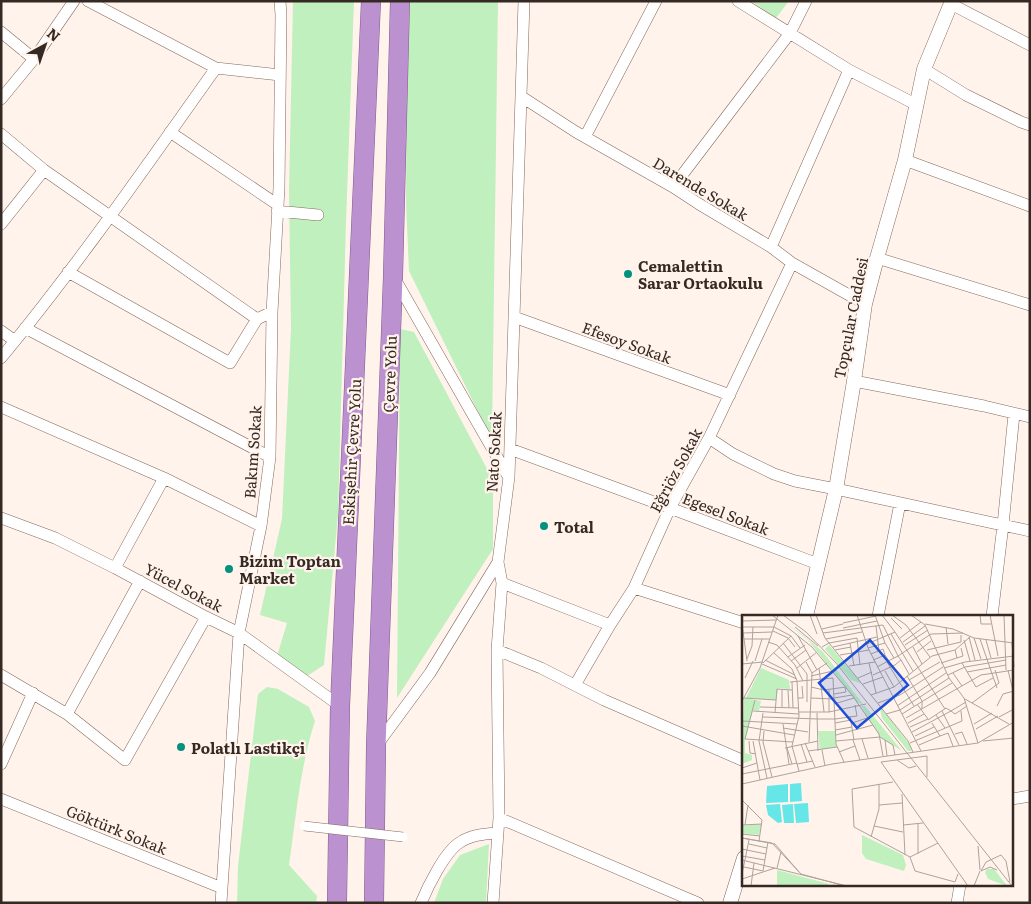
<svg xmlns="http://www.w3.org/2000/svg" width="1031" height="904" viewBox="0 0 1031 904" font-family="Literata,serif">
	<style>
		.green { fill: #c0f0bd }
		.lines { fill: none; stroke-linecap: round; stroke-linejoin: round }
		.minor-casing { stroke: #83695b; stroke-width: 12 }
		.tertiary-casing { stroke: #83695b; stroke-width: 15 }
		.trunk-casing { stroke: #815b8b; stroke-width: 20 }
		.minor { stroke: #fff; stroke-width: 11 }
		.tertiary { stroke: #fff; stroke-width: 14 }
		.trunk { stroke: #bb92cf; stroke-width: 19 }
		.pedestrian-bridge-casing { stroke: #83695b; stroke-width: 10; stroke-linecap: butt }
		.pedestrian-bridge { stroke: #fff; stroke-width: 9 }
		.poi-dot { fill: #00927e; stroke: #fff3ec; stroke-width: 2 }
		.labels { text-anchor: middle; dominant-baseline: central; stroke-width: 4.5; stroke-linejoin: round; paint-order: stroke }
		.street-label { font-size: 15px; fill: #352a23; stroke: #fff3ec }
		.poi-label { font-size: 15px; font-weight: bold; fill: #352a23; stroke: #fff3ec; text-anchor: start }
		.inset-road { fill: none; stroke: #aea39c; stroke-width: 1 }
		.view { fill: #1d4ed8; fill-opacity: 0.15; stroke: #1d4ed8; stroke-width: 2.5 }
		.inset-edge { fill: none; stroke: #352a23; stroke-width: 2.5 }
	</style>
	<rect width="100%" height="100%" fill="#fff3ec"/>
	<path class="green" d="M293,1h61l-8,221 -8,293 -14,150 -17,11 -30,-20 10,-33 -27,-8 22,-96 9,-191 -2,-137z
		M407,1h91l-6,433 -4,-2 -79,-161 -3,-69z
		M751,1h38l-13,17z
		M400,329l14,3 79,148v69l-96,149z
		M267,687l11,2 31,18 6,14c-15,46 -19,96 -26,144l28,31 -1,7h-79l1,-37 20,-172z
		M489,844l-3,59h-52l9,-24 17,-24z"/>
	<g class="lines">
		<defs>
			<path id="minor" d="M88,1l128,67 64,7
				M738,1l111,69 68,35
				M951,4l79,41
				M1,32l33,27
				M924,69l42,26 55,27 9,3
				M522,97l54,35 97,55 26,17 72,43 21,16 73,41
				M1,99l33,-40 40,-58
				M170,132l108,73
				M1,134l43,36 213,149 15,-7
				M585,137l71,-136
				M905,160l125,46
				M673,187l117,-154 16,-32
				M277,211l41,4
				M1,224l43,-54
				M771,247l78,-177
				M877,258l153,47
				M68,272l162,91 27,-44
				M395,279l113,197
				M514,317l216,78
				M25,328l245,129
				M1,331l14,10
				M1,358c77,-93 145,-192 215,-290
				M854,381l130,25 46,11
				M1,407l163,71 97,48
				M709,438l24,16 41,20 21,7 41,8 194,42
				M510,449l160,59 148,56
				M1,518l54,20 60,30 91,49 33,16 101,73
				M115,568l49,-90
				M502,583l108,42
				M634,588l110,35
				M878,616l22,-113
				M992,616l11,-91 11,-111
				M497,650l44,18 63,32 140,61
				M1,675l66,39 58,46 81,-143
				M575,685l35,-60 24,-37 36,-80 39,-70 83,-175
				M67,714l73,-133
				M377,745l53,-72 68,-111
				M1,764l32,-71
				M1,799l221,89
				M1012,799l18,-3
				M499,818l199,85
				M221,903l18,-270 22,-107 9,-69 2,-145 7,-124 2,-173 -1,-14
				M421,903c7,-17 24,-51 38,-60 11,-8 25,-9 38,-10
				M493,903l6,-85 -2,-168 5,-67 -4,-21 11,-85 15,-476
				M957,903l3,-18"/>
			<path id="tertiary" d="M806,616l30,-127 18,-108 11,-77 12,-46 28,-98 19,-91 28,-68
				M730,903l14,-45"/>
			<path id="trunk" d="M337,903l3,-197 31,-705
				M374,903l2,-157 17,-470 7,-275"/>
		</defs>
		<use href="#minor" class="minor-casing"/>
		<use href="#tertiary" class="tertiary-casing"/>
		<use href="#trunk" class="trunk-casing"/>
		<use href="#minor" class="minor"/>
		<use href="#tertiary" class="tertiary"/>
		<use href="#trunk" class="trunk"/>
		<defs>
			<path id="pedestrian-bridge" d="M304,826l99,11"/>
		</defs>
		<use href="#pedestrian-bridge" class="pedestrian-bridge-casing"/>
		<use href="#pedestrian-bridge" class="pedestrian-bridge"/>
	</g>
	<g class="poi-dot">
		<circle cx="628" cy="274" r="5"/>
		<circle cx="544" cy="526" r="5"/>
		<circle cx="229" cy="569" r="5"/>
		<circle cx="181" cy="747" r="5"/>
	</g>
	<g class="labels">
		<g class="street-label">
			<text transform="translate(701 188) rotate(31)">Darende Sokak</text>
			<text transform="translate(850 318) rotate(-79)">Topçular Caddesi</text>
			<text transform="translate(627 342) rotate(20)">Efesoy Sokak</text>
			<text transform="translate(389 374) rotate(-88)">Çevre Yolu</text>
			<text transform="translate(252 452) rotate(-86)">Bakım Sokak</text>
			<text transform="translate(351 452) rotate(-87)">Eskişehir Çevre Yolu</text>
			<text transform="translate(493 452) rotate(-87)">Nato Sokak</text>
			<text transform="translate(675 470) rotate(-62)">Eğriöz Sokak</text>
			<text transform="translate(726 513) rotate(21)">Egesel Sokak</text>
			<text transform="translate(184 587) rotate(28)">Yücel Sokak</text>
			<text transform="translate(117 829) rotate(22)">Göktürk Sokak</text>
		</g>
		<g class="poi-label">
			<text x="638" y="265">Cemalettin<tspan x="638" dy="17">Sarar Ortaokulu</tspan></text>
			<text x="554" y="526">Total</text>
			<text x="239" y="560">Bizim Toptan<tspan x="239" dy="17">Market</tspan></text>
			<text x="191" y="747">Polatlı Lastikçi</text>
		</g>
	</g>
	<g transform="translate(742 615)">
		<rect width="271" height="271" fill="#fff3ec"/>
		<path d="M39,4l23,17 19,16 40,52 -5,-1 -50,-63zM87,30l33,39 -11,-4 -26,-31zM19,53l28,12 1,9 -12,-1 -2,12 -30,-2zM2,83l17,3 -2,10 -6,-1 -8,30v13l7,2v5l-10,4zM137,90l31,40 2,6h-4l-26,-33zM119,91h4l37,45 -22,-14zM76,116h17l1,16 -16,3zM20,209l-3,11 -17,-2v-7zM120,220l41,20 3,10 -2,6 -38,-12 -4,-6zM245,254h7l13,17 -19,-7 -3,-7zM35,255l52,14 -1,2h-51z" fill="#c0f0bd"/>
		<path d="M59,168l1,18 -12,1v-18zM46,169v18l-22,1 1,-17zM66,188l1,19 -13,1 -2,-19zM38,189l2,18 -4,1 -10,-8 -2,-10zM51,189l1,19h-10l-2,-18z" fill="#67e6e7"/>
		<path class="inset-road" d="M30,0l40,32 40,48 27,39 4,22M41,0l23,17 30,31 176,223M68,0l7,19M74,0l9,23 83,103 5,11M115,0l11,33 53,103M133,0l10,28 9,15 -17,9M140,0l13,17M150,0l14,10 24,32M169,0l14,10 24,53 15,20 14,45M238,0l1,9h10M248,0l8,41M262,0l2,55M149,3l11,11M0,6l34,-1M101,8l33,-7M0,9l5,37M183,9l28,5 21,9 40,5M134,11l3,25M1,12h31l17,9 9,12M53,12l23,19M204,12l2,17M101,13l34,-7M80,14l21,-5M31,16l15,7 7,9M1,18l29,-1M81,18l60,-8 15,31 -4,2M149,19l22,37M56,21l19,34M227,22l6,23M158,23l21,-16M232,23l7,21M2,24h26M84,24l36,-7M238,24l17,49M222,25l6,21M244,25l5,18M26,27l9,3 18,20 8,16M161,27l22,-16M41,28l24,31v28M108,28l4,23M270,28l2,24M125,29l28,-12 50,77M163,30l23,-15M80,32l7,-4 28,-5 3,27M91,32l44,-10M171,32l9,17M126,33l17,-5M93,35l16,-3M185,35l34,-8v-7M175,37l14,-11M32,38l18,16 5,12 2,35 -7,30 7,25M129,39l12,-5 2,6M98,40l29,-5M46,42l17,-12M215,43l-2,-8 15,-13M5,44l5,-13 1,-19M23,45l30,15M131,45l12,-5 4,6M159,45l8,14M13,46l7,-22M49,46l15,-11M64,47l6,11 -3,69M145,47l27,44M21,48l28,-27M127,48l7,30M199,48l22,-7 -2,-8M220,48l14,24 17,-9M0,49l21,-2M20,49l35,15M107,51l26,-4M55,53l20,-16M77,53l5,44M202,53l21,-6 49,-6M266,55l5,21M143,56l9,16M225,57l39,-7M70,58l15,-10M211,58l9,13M131,60l22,-10 6,-5 -3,-4 33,-22 32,-1M206,60l17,-8 41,-7M69,61l22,-5M165,61l15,25v8M3,63l8,-17M91,63l3,66 8,18M116,63l14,-6M167,65l31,-18M48,67l43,-4M50,67l1,26M121,69l20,-7M69,72l13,3 22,-3M46,75l1,18M87,75v22M92,79l12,-2 -1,-4M129,80l23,-8 38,-31 23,-6M2,83l32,2M56,83h5l-1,-12M69,83l23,1M92,83l18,-3M223,84l44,25M13,85l-10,39 48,3M0,86l18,-33 18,-53M136,88l22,-8 43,-28M230,88l27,-20 -4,-13M92,89l20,-6M175,89l11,15M155,91l49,-33M255,91l6,-12 11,-3M18,92l39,1M40,93v-18M11,96l46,3M200,96l17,34M209,96l4,3 12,-8M209,96l15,-9M57,97h30l37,-8M21,98l-4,28 8,37M33,98l2,-24 15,1M75,98l1,38M144,99l14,-4 49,-32M160,99l50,-31M194,100l9,13M108,101l4,24M21,102l55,2M257,102l15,-8M164,103l75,-43 33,-5M76,104h17M93,104l22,-3 -2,-11M0,106l55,3M93,108l16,-3M110,108l15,-5M166,108l16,-9M190,108l8,13 8,-3 5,13M41,109l6,40M232,109l18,-11M0,111l52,9M168,112l18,-8M41,113l25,4M234,114l22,-13M93,115l17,-3M22,116l-1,11 9,35M170,117l39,-21 -5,-3 -18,12M213,119l7,-2 5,12M94,120l37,-10M173,121l19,-9M120,124l6,19M111,125l7,20M143,125l2,16M7,126l1,12 6,1M11,126l7,39M94,126l44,-4 13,8 2,10M241,126l31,-3M63,128l10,24M168,128l52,-22 -1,-10M59,129l6,18M177,130l21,-9M43,133l33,-7M45,133l5,16M80,135l3,16M66,136l29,-4M97,137l16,-6M155,145l12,8 7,-2M55,149l16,-3M0,153l15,-5M0,159l55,-11M185,162v-21l-46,6 87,124M151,167l-41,7 2,38 56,30 28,-14M0,169l90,-20 146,-21 36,-21M160,179l3,61M0,185l20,20 -3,21M137,190l23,-2M176,209v30M0,210l20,-1M3,210l3,-20M161,210l20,-2M132,211l29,6M0,219l18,2M129,222l8,-28v-25M0,223l33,6 24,28M0,223l30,5 29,31 44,12M7,229l18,4M236,231l2,24M0,234l24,5M0,241l23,4M168,242l5,14 40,11 3,-8M0,245l105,26M2,252l19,4 5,-29M35,253l4,-16M239,256l5,-9 15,-7 5,6 4,21M239,256l9,-4 7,3M0,259l7,-34M0,264l33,-11M9,271l3,-23M232,271l6,-15"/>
		<path class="view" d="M128,25l38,45 -51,43 -38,-45z"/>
		<rect width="271" height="271" class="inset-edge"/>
	</g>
	<rect width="1031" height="904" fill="none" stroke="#352a23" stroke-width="5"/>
	<g transform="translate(45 45) rotate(40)" stroke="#fff3ec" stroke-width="4" paint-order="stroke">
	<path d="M0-4L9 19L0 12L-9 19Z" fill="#352a23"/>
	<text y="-8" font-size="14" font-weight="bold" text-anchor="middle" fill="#352a23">N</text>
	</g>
</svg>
